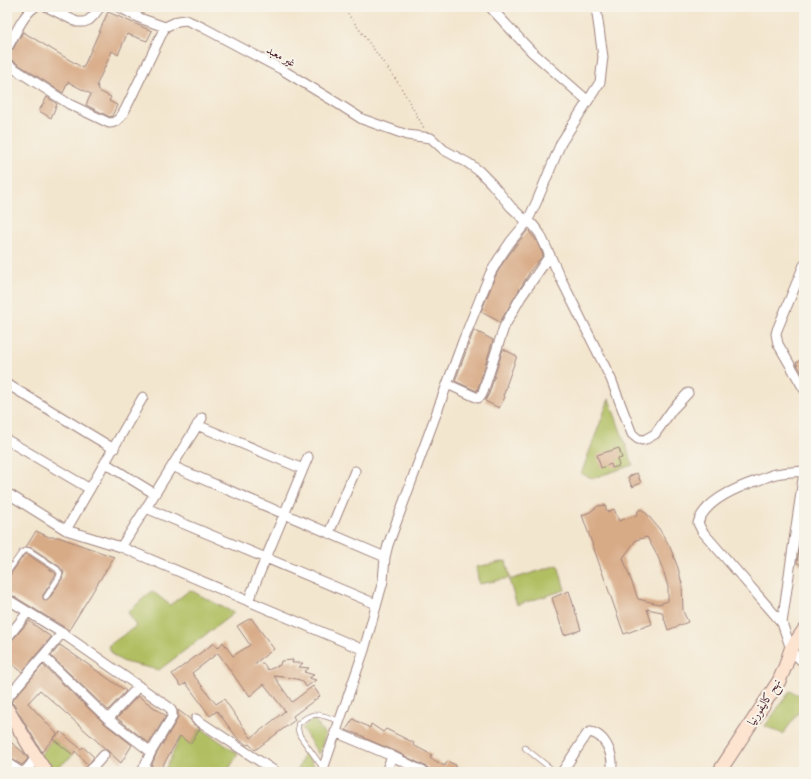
<svg xmlns="http://www.w3.org/2000/svg" width="811" height="779" viewBox="0 0 811 779" font-family="Alegreya,Amiri,serif">
	<style>
		.green { fill: #b1bf62; stroke: #7e6f46 }
		.building { fill: #d8ab87; fill-rule: evenodd }
		.lines { fill: none; stroke-linecap: round; stroke-linejoin: round }
		.lane-casing { stroke: #9e827d; stroke-width: 6 }
		.street-casing { stroke: #9e827d; stroke-width: 11 }
		.secondary-casing { stroke: #9e827d; stroke-width: 15 }
		.path { stroke: #9e827d; stroke-width: 1.5; stroke-dasharray: 1 3; stroke-linecap: butt }
		.lane { stroke: #fff; stroke-width: 4.5 }
		.street { stroke: #fff; stroke-width: 9 }
		.secondary { stroke: #fde4d1; stroke-width: 13 }
		.labels { text-anchor: middle; dominant-baseline: central; stroke-width: 4; stroke-linejoin: round; paint-order: stroke }
		.street-label { font-size: 12px; fill: #4a1f2b; stroke: #f7f3e8 }
	</style>
	<rect width="100%" height="100%" fill="#f7f3e8"/>
	<filter id="ink" filterUnits="userSpaceOnUse"><feTurbulence type="fractalNoise" baseFrequency=".025" numOctaves="2"/><feDisplacementMap in="SourceGraphic" scale="8" xChannelSelector="R" yChannelSelector="G"/><feConvolveMatrix kernelMatrix="1 2 1 2 8 2 1 2 1" color-interpolation-filters="sRGB"/></filter>
	<filter id="wash" filterUnits="userSpaceOnUse"><feTurbulence type="fractalNoise" baseFrequency=".012" numOctaves="4" result="noise"/><feDisplacementMap in="SourceGraphic" scale="16" xChannelSelector="R" yChannelSelector="G"/><feGaussianBlur stdDeviation="0.9" result="paint"/><feColorMatrix in="noise" values="0 0 0 0 0 0 0 0 0 0 0 0 0 0 0 0 0 1.4 0 .05"/><feComposite in="paint" operator="in"/></filter>
	<g filter="url(#wash)">
		<rect width="100%" height="100%" fill="#f3e6cf"/>
		<path class="green" d="M609,399l24,66 -40,13 -12,-4z
			M506,561l4,17 -31,6 -3,-17z
			M558,565l7,25 -48,15 -8,-25z
			M190,590l44,23 -75,57 -35,-8 -10,-6 -6,-10 28,-20 -8,-14 24,-21 18,14z
			M790,691l14,6v13l-3,-1 -18,25 -18,-8z
			M314,719l11,16 -6,20 -17,-27z
			M201,728l37,26 -11,18h-63l17,-36 9,8z
			M53,739l20,16 -20,17h-3l-12,-14z
			M305,752l10,15 -2,5h-16z"/>
		<g id="blocks">
			<path class="building" d="M108,12l44,19 -5,10 -20,-7 -9,21 -6,-4 -15,33 2,7 12,6 -2,4 8,4 -5,11 -2,1 -24,-12 5,-11 -23,-12 -5,11 -53,-34 -3,-1v-4l3,-1 2,-2 11,-19 60,36z
				M47,97l10,7 -6,14 -12,-7z
				M528,230l8,10 7,15 -12,15 -31,52 -19,-10 14,-35 8,-14 13,-18z
				M474,330l19,10 -16,51 -22,-10z
				M503,349l14,7 -3,8 -8,22h1l-4,10 2,1 -6,11 -14,-7 4,-7z
				M804,357v19l-8,-13z
				M619,448l3,10 -5,1 2,7 -7,2 -1,-4 -10,4 -4,-13z
				M637,473l4,10 -9,4 -4,-10z
				M605,505l2,7 7,-3 5,12 18,-6 1,-4 3,-2 6,5 13,16 10,17 8,21 4,16 1,27 5,11 -20,8 -6,-18 -15,-3 5,15 -28,10 -42,-119 8,-3 8,-6zM647,537l11,20 6,16 4,14v14l-9,3 -21,-5 -15,-41 13,-18z
				M36,531l13,6h9l56,20 -45,73 -59,-36 -3,-1v-16l3,-2 14,-20 3,-1 27,18 2,2 -13,21v3l1,2 2,1 3,-2 13,-20 2,-7 -5,-6 -27,-18 -6,-1z
				M801,535h3v31l-7,-3z
				M569,591l12,39 -17,5 -12,-37z
				M251,618l23,31 -20,15 9,-1 5,7 12,-5 1,-4 12,-1 -1,3h11l-4,4 10,1 -5,4 10,3 -5,3 7,2 -10,7 -2,-4 -4,-3 -8,-2 -18,-2 18,26 21,-16 7,10 -27,20 2,4 -40,30 -6,-6 -2,1 -9,-6 -21,-28 -7,5 -24,-33 -5,3 -9,-12 42,-31 4,5 5,-6 10,14 17,-11 -13,-19zM218,653l26,37 1,-1 5,7 14,-12 21,27 -34,27 -27,-39 -8,5 -24,-31z
				M29,621l22,16 -29,35 -15,-12v-14z
				M60,645l66,46 -18,19 -57,-54z
				M43,665l61,58 28,22 -11,18 -13,-12 -68,-61 -12,13 29,31 -15,18 -28,-47 -3,-3z
				M138,696l28,20 -17,27 -32,-25z
				M178,710l12,9 3,5 7,5 -10,15 -10,-8 -21,36h-10l7,-17 21,-35 1,-3z
				M353,719l17,9 1,-4 12,8 3,-3 28,14 -1,2 19,10 -2,3 15,8 2,-5 9,4 -1,2 11,5h-36l-1,-3 -2,-2 -32,-16 -31,-13 1,-1 -19,-7z
				M61,732l20,17 2,-2 11,10 -6,8 -13,-14 -2,4 -20,-16z
				M7,739l16,13 5,7 -6,6 -12,-7 -3,-1z"/>
		</g>
	</g>
	<g filter="url(#ink)">
		<use href="#blocks" fill-opacity="0" stroke="#9e827d" stroke-width="1"/>
		<g class="lines">
			<defs>
				<path id="lane" d="M7,573l15,-21 5,-2 3,1 27,18 3,4 -1,4 -13,20
					M525,748l30,24
					M323,768l-23,-32 -2,-6v-6c16,-15 22,-9 41,-3"/>
				<path id="street" d="M47,7l30,15h7l5,-2 5,-5 6,-8
					M119,7l23,12 23,8 13,-6 8,-1 16,7 79,42 51,31 30,19 45,16 24,3 13,12 24,13 11,8 12,12 20,24 16,15 6,3 7,9 20,43 51,102 21,55 6,5 4,1 4,-1 9,-5 17,-24 16,-17
					M490,7l41,44 57,50
					M7,48c8,-12 15,-33 28,-41
					M7,64l62,40 40,19c9,0 13,-8 17,-15l39,-81
					M804,265l-27,65 -1,4 2,10 26,45
					M7,384l107,65
					M447,384l31,14 3,-2 2,-4 21,-65 17,-30 29,-42
					M197,425l106,44
					M7,440l83,49
					M105,463l50,31
					M172,466l213,91
					M804,471c-9,1 -19,1 -28,3 -6,1 -11,4 -17,6 -21,7 -54,20 -61,43l4,8 80,92 10,29 12,11
					M7,493l59,37 55,17 243,103
					M146,508l230,96
					M66,530l77,-133
					M329,533l26,-62
					M121,547l25,-39 56,-90
					M7,599l55,34 108,75 2,4v5l-21,35 -9,20
					M248,601l60,-144
					M782,623l22,-151
					M62,633l-19,23 65,63
					M7,638l21,-26
					M139,686l-31,33 43,33
					M7,698l36,-42
					M196,719l80,53
					M335,732l57,24 32,16
					M7,763l14,9
					M23,772c6,-3 9,-10 13,-15
					M89,772l15,-17
					M322,772l42,-122 19,-69 2,-24 3,-12 75,-204 27,-67 8,-14 13,-19 16,-19 10,-21 24,-58 39,-61 3,-25 -7,-50
					M386,772l6,-16
					M562,772l25,-38 3,-2c16,3 25,25 21,40"/>
				<path id="secondary" d="M7,709l29,48 10,15
					M719,772l60,-91 6,-14 6,-18 13,-19"/>
			</defs>
			<use href="#lane" class="lane-casing"/>
			<use href="#street" class="street-casing"/>
			<use href="#secondary" class="secondary-casing"/>
			<path class="path" d="M343,7l56,77 25,44"/>
			<use href="#lane" class="lane"/>
			<use href="#street" class="street"/>
			<use href="#secondary" class="secondary"/>
		</g>
	</g>
	<g class="labels">
		<g class="street-label">
			<text transform="translate(281 56) rotate(29)">غير معبد</text>
			<text transform="translate(764 702) rotate(-58)">نهح كاليفورنيا</text>
		</g>
	</g>
	<rect width="811" height="779" fill="none" stroke="#f7f3e8" stroke-width="24"/>
</svg>
